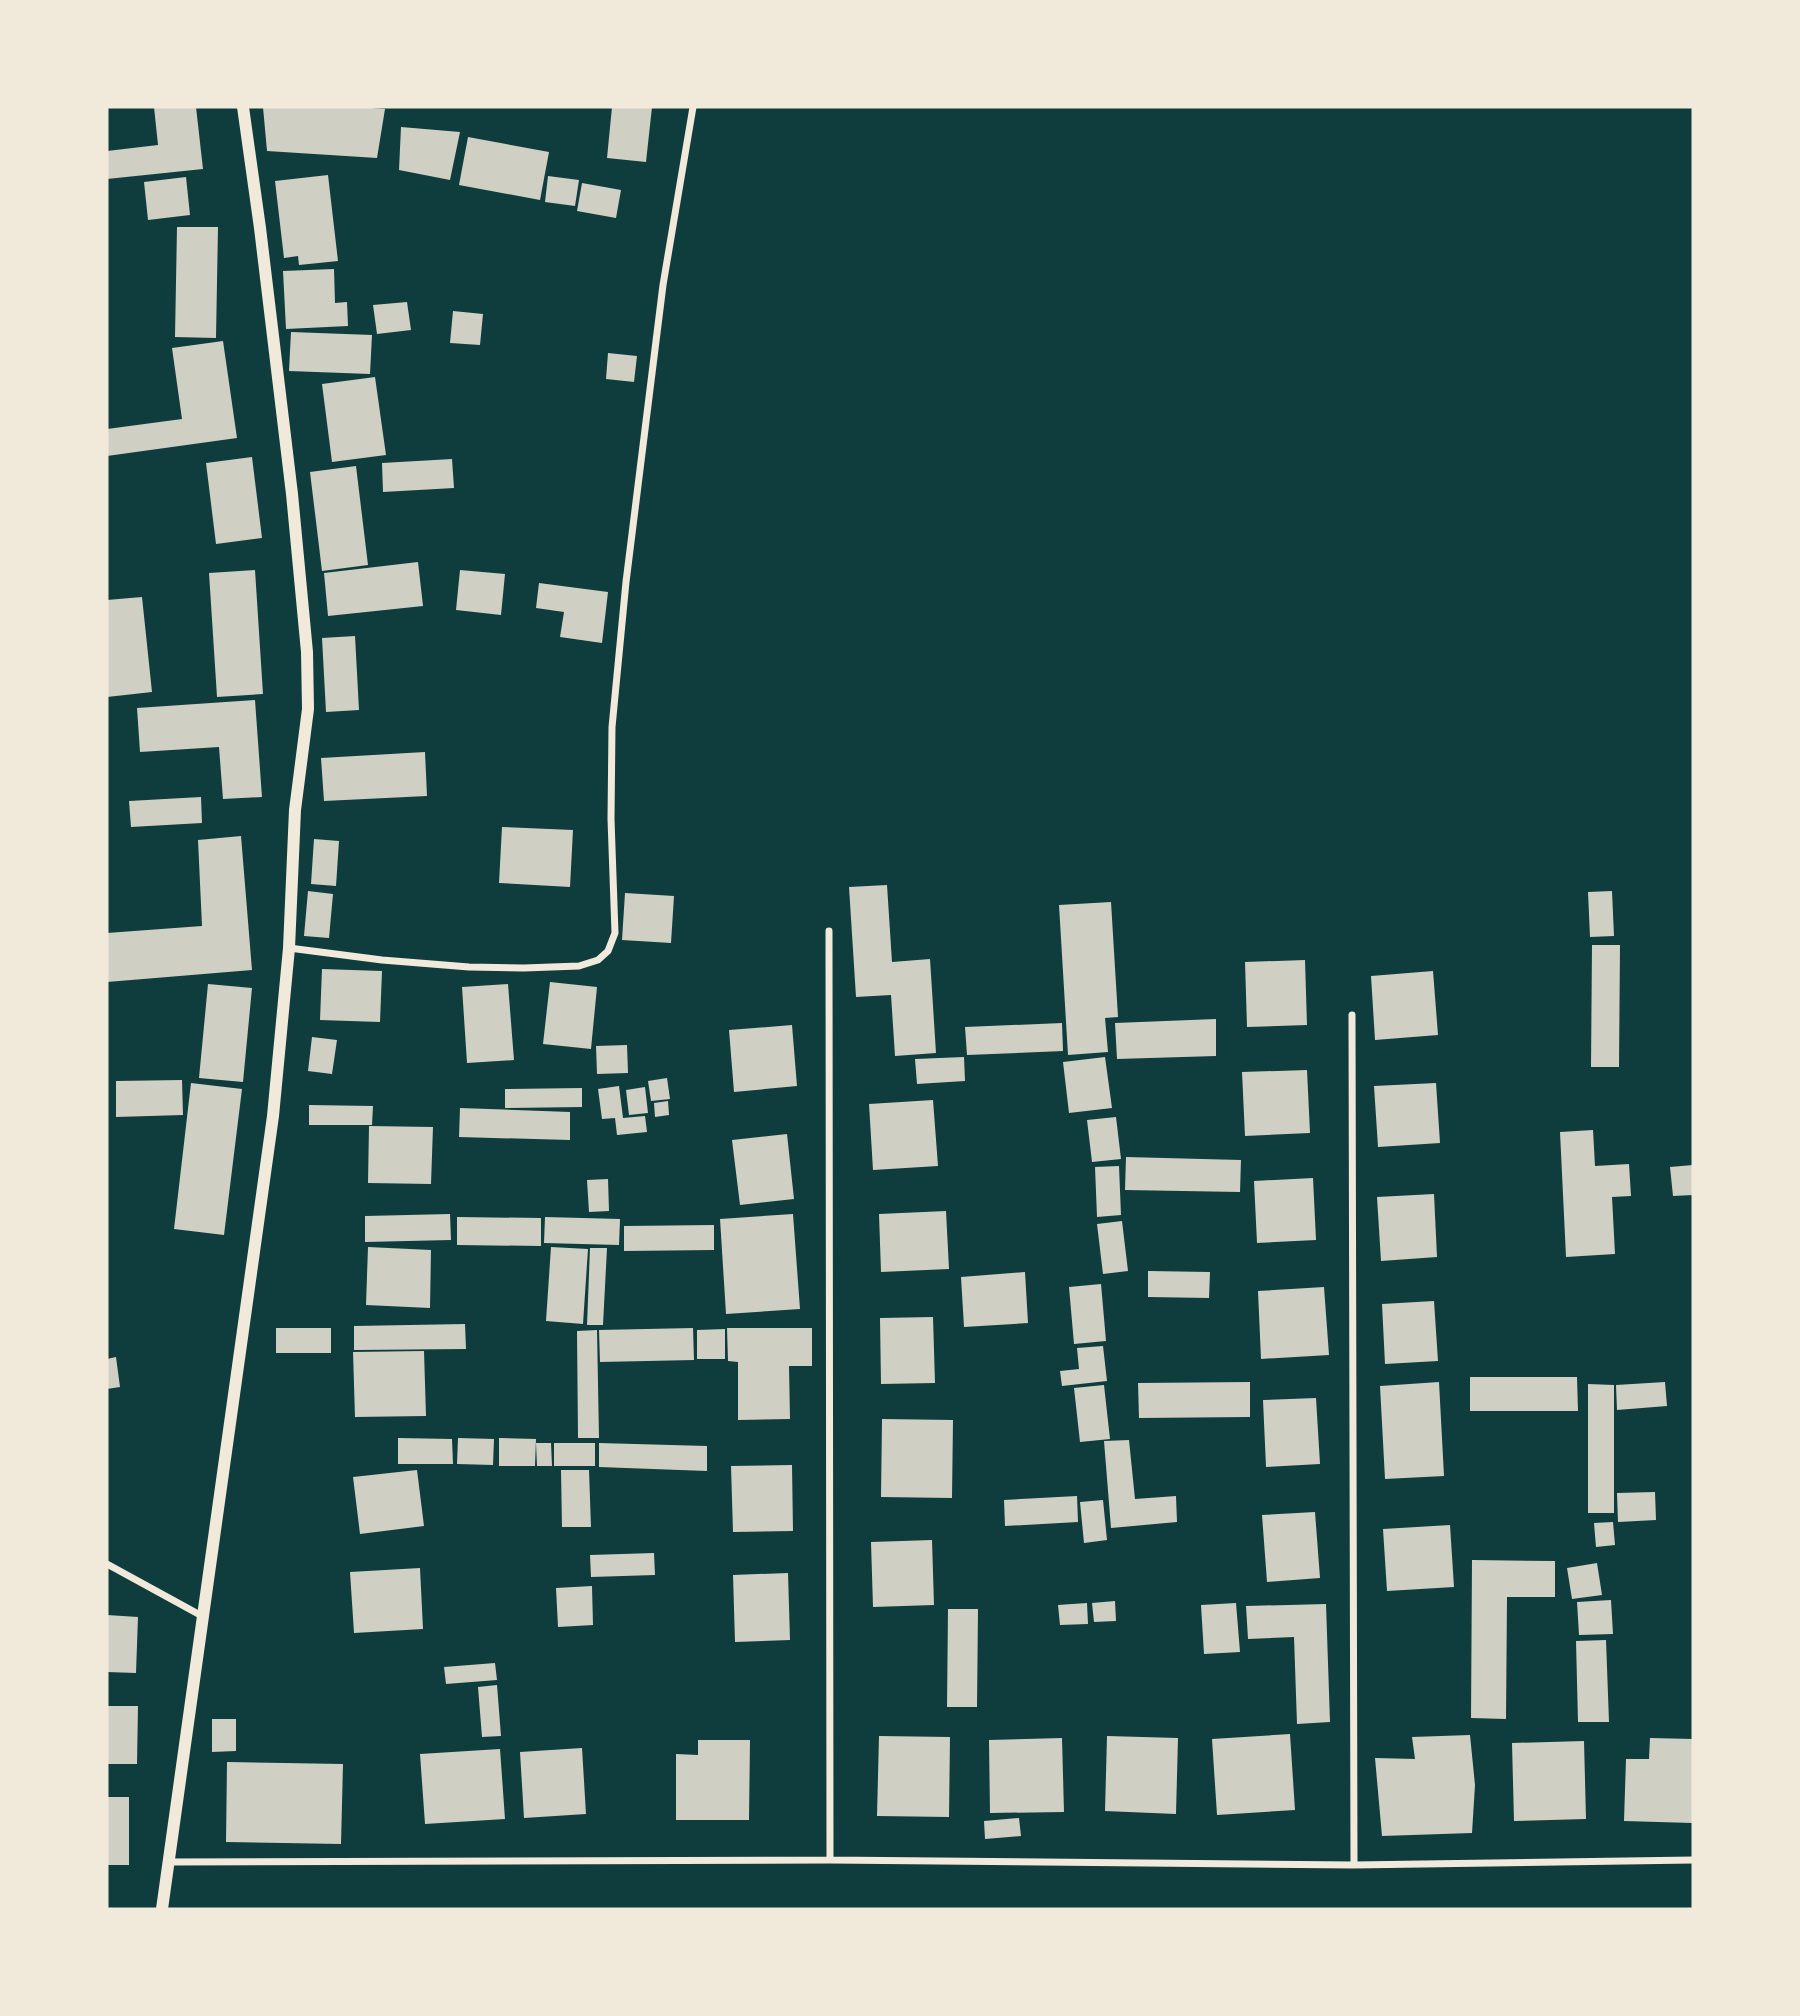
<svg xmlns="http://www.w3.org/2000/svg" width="1800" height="2016" viewBox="0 0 1800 2016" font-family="'Playfair Display',serif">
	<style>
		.building { fill: #cfcfc3 }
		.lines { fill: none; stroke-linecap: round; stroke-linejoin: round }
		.minor { stroke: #f1e9da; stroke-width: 7 }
		.tertiary { stroke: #f1e9da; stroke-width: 12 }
	</style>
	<rect width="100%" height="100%" fill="#0f3d3e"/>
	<path class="building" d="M154,107h42l7,62 -96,10v-28l51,-6z
		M263,107h96l26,2 -8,49 -110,-7z
		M612,107h40l-6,55 -39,-4z
		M401,127l59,5 -10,48 -51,-10z
		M468,137l81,15 -9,48 -81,-15z
		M328,175l10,86 -39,4 -1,-9 -14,2 -9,-77z
		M548,176l31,4 -4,26 -30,-4z
		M186,177l4,38 -42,5 -4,-38z
		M582,183l39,7 -5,28 -39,-7z
		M177,227h41l-2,111 -41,-1z
		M334,269l1,34 12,-1 1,24 -62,3 -3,-58z
		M407,302l4,28 -34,4 -4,-29z
		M453,311l30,3 -3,31 -30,-2z
		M291,332l81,3 -2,39 -81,-3z
		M223,341l14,97 -130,18v-27l75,-10 -10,-71z
		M608,353l29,3 -3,26 -28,-3z
		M375,377l11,78 -54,7 -10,-78z
		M252,457l10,81 -46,6 -10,-81z
		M452,459l2,29 -71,4 -1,-29z
		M356,466l12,99 -46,6 -12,-99z
		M418,562l5,44 -95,10 -4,-43z
		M255,570l8,124 -46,3 -8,-124z
		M460,570l45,4 -4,41 -45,-5z
		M539,583l69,9 -6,51 -42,-6 4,-25 -28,-4z
		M142,597l10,95 -45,5v-97z
		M355,636l4,74 -33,2 -4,-74z
		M255,700l7,97 -39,2 -4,-52 -79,5 -3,-44z
		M425,752l2,44 -103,5 -3,-43z
		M201,797l1,26 -71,4 -2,-26z
		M502,827l71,3 -3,57 -71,-4z
		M241,836l11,134 -145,12v-49l95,-7 -4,-86z
		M314,839l25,2 -3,45 -25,-2z
		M887,885l5,77 38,-3 6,94 -41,3 -4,-61 -35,2 -7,-110z
		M308,891l25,3 -4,44 -25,-2z
		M1612,891l2,45 -24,1 -2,-45z
		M625,893l49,3 -3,47 -49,-3z
		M1111,902l7,115 -13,1 3,34 -40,3 -9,-150z
		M1592,945h28l-1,122h-28z
		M1305,960l2,65 -60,2 -2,-65z
		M322,969l60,2 -2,51 -60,-2z
		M1433,971l5,64 -63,5 -4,-64z
		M550,982l47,5 -6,62 -48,-5z
		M208,984l44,4 -9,94 -44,-4z
		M508,984l6,76 -47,3 -5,-76z
		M1216,1019v37l-99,3 -2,-36z
		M1062,1023l1,28 -96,4 -2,-28z
		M792,1025l5,61 -63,6 -5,-62z
		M312,1037l25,3 -5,34 -24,-3z
		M627,1045l1,28 -31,1 -1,-28z
		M964,1057l1,24 -48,3 -2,-25z
		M1105,1057l7,51 -43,5 -6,-51z
		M1307,1070l3,63 -65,3 -3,-64z
		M667,1078l3,21 -19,2 -3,-20z
		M182,1080l1,35 -67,2v-36z
		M191,1083l51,6 -18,146 -50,-6z
		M1436,1083l4,60 -62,4 -4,-61z
		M619,1086l4,32 22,-2 2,16 -30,3 -2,-17 -13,1 -4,-30z
		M645,1087l3,26 -19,2 -3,-25z
		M582,1088v19l-77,1v-19z
		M933,1100l5,66 -65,4 -4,-66z
		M668,1101l1,14 -14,2 -1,-14z
		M309,1105l64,1 -1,19h-63z
		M460,1108l110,4v28l-111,-3z
		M1116,1117l5,42 -29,3 -5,-42z
		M369,1126l64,1 -2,57 -63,-1z
		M1593,1130l2,36 34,-2 2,32 -19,1 3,57 -49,3 -6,-125z
		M787,1134l7,65 -54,6 -8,-65z
		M1126,1157l115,3 -1,32 -115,-2z
		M1693,1165v30l-20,1 -3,-29z
		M1119,1166l2,49 -24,2 -2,-50z
		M1313,1178l3,62 -59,3 -3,-62z
		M608,1179l1,32 -20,1 -2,-32z
		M1434,1194l3,63 -56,4 -4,-64z
		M946,1211l3,58 -68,3 -2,-58z
		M450,1214l1,26 -86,2v-26z
		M793,1214l7,95 -74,5 -6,-95z
		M457,1217l84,1v28l-84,-1z
		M545,1217l75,2 -1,26 -75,-2z
		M1122,1221l6,50 -25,3 -6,-50z
		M714,1225v25l-90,1v-25z
		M368,1247l63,3 -1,58 -64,-3z
		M551,1247l37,2 -5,75 -37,-3z
		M590,1248h17l-4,77h-16z
		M1148,1271l62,1 -1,26 -61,-1z
		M1025,1272l3,51 -64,4 -3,-50z
		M1101,1284l5,57 -32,3 -5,-57z
		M1324,1287l5,68 -68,4 -3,-68z
		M1434,1301l4,60 -53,3 -3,-60z
		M933,1317l2,66 -54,1 -1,-66z
		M465,1324l1,25 -112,1v-24z
		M276,1328h55v25h-55z
		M693,1328l1,32 -94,2 -1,-32z
		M727,1328h85v38h-23l1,53 -52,1v-58l-10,-1z
		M725,1329v30h-28v-29z
		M597,1330l2,108h-21l-1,-107z
		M1103,1346l4,35 -45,5 -2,-15 19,-2 -2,-21z
		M424,1351l2,65 -71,1 -2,-65z
		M116,1357l4,30 -13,2v-30z
		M1470,1377h107l1,34h-108z
		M1250,1382v35l-111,1 -1,-35z
		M1439,1382l5,94 -59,3 -5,-93z
		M1665,1382l2,24 -50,4 -1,-25z
		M1588,1384l26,1v128h-26z
		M1104,1385l6,54 -30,3 -6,-54z
		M1316,1398l4,66 -54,3 -3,-67z
		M882,1419l71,1 -1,78 -71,-1z
		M398,1438l54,1 1,25h-55z
		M458,1438l36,1 -1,26 -36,-1z
		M499,1438l37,1 -1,27h-36z
		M1129,1440l6,59 41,-3 1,26 -66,6 -7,-87z
		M536,1443h15l1,23h-15z
		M554,1443h41v23h-41z
		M599,1443l108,3v25l-108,-4z
		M792,1465l1,66 -60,1 -2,-66z
		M417,1470l7,56 -64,8 -7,-57z
		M561,1470h28l2,57h-29z
		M1655,1492l1,28 -38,2 -1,-29z
		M1077,1496l1,26 -73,4 -1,-26z
		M1103,1500l4,40 -23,3 -4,-41z
		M1315,1512l5,66 -53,4 -5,-67z
		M1613,1522l2,23 -19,2 -2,-24z
		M1450,1525l4,62 -67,4 -4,-62z
		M932,1540l2,65 -61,2 -2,-65z
		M654,1553l1,22 -64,2 -1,-22z
		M1472,1560l83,1v36h-48l-1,122 -35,-1z
		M1597,1563l5,32 -30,4 -5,-31z
		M420,1568l3,61 -69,4 -4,-61z
		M788,1573l2,67 -55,2 -2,-67z
		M592,1586l1,39 -35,2 -2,-39z
		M1611,1600l2,34 -34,1 -2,-33z
		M1115,1601l1,20 -22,1 -2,-19z
		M1087,1603l1,21 -28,1 -2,-20z
		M1236,1603l4,49 -36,2 -3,-49z
		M1326,1604l4,118 -33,2 -3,-87 -46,2 -2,-33z
		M948,1609h30l-1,98h-30z
		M107,1615l31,2 -2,56 -29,-1z
		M1606,1640l3,82h-31l-2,-81z
		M495,1663l2,17 -51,4 -2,-17z
		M497,1685l4,51 -19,1 -4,-50z
		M107,1706h31l-1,58h-30z
		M212,1719h24v32l-24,1z
		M1290,1734l5,76 -78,5 -5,-76z
		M1470,1735l5,50 -3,48 -90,3 -7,-78 40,1 -3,-22z
		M879,1736l71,1 -1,80 -72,-1z
		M1107,1736l71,2 -2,76 -71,-3z
		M1062,1738l2,74 -74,1 -1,-73z
		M1650,1738l43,1 -1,84 -68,-2 2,-62h23z
		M698,1740h52l-1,80h-73v-66l22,1z
		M1584,1741l2,78 -72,2 -2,-78z
		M582,1748l4,66 -62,4 -4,-66z
		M500,1749l5,70 -80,5 -5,-70z
		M227,1762l116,2 -2,80 -115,-2z
		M107,1797h22v68h-22z
		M1019,1818l2,18 -36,3 -1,-18z"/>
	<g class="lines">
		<path class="minor" d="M829,931l1,929
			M289,948l93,12 87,7 55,1 55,-2 19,-6 10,-9 7,-18 -4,-114 1,-92 14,-145 37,-297 30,-178
			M1352,1015l2,850
			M107,1564l95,52
			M169,1862l661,-2 524,5 339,-5"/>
		<path class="tertiary" d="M162,1909l111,-793 16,-168 6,-138 13,-101 -1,-57 -15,-158 -32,-266 -17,-121"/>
	</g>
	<rect width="1800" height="2016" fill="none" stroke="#f1e9da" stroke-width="217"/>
</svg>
